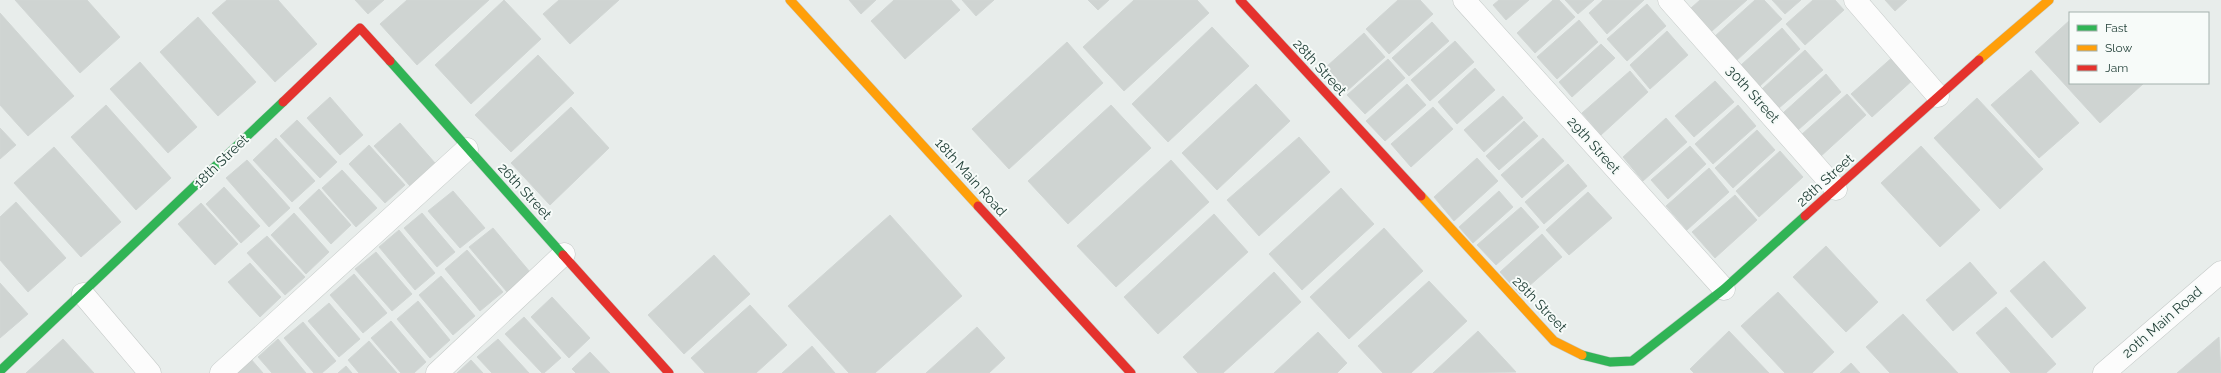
<svg xmlns="http://www.w3.org/2000/svg" width="2221" height="373" viewBox="0 0 2221 373" font-family="Raleway,sans-serif">
	<style>
		.building { fill: #cfd4d2; stroke: #d1d6d4 }
		.lines { fill: none; stroke-linecap: round; stroke-linejoin: round }
		.street-casing { stroke: #c5cac8; stroke-width: 23 }
		.fast-casing { stroke: #c3cbc8; stroke-width: 10 }
		.slow-casing { stroke: #c3cbc8; stroke-width: 10 }
		.jam-casing { stroke: #c3cbc8; stroke-width: 10 }
		.street { stroke: #fcfcfc; stroke-width: 22 }
		.fast { stroke: #30b455; stroke-width: 9 }
		.slow { stroke: #ff9f0a; stroke-width: 9 }
		.jam { stroke: #e5322d; stroke-width: 9 }
		.labels { text-anchor: middle; dominant-baseline: central; stroke-width: 4; stroke-linejoin: round; paint-order: stroke }
		.street-label { font-size: 14px; fill: #24423a; stroke: #f7fbf9 }
	</style>
	<rect width="100%" height="100%" fill="#e8edeb"/>
	<path class="building" d="M15,0h72l33,37 -40,36z
		M227,0h51l39,44 -42,38 -63,-69z
		M355,0h29l-16,14z
		M407,0h82l-72,65 -37,-41z
		M504,0l37,39 -70,65 -36,-39z
		M559,0h60l-49,44 -27,-30z
		M849,0h27l-15,14z
		M894,0h57l9,10 -55,49 -34,-38z
		M962,0h32l-18,16z
		M1088,0h21l-11,10z
		M1134,0h63l12,13 -85,78 -41,-44z
		M1398,0h22l13,14 -44,40 -23,-25z
		M1499,0h30l-23,20 -13,-15z
		M1553,0h6l16,17 -40,36 -18,-20z
		M1565,0h29l-16,14z
		M1603,0h41l-37,34 -18,-21z
		M1700,0h47l-35,31 -21,-23z
		M1755,0h9l18,19 -46,42 -22,-24z
		M1772,0h29l-16,14z
		M1813,0h22l9,10 -39,35 -19,-21z
		M1885,0h22l-12,11z
		M1647,4l19,22 -39,35 -20,-22z
		M0,13l74,83 -46,40 -28,-31z
		M198,17l58,65 -38,34 -58,-64z
		M1579,20l19,22 -41,37 -20,-22z
		M2070,20v63h74l-44,40 -65,-71z
		M1432,22l17,19 -40,35 -17,-18z
		M1212,27l37,39 -81,76 -36,-38z
		M1782,28l18,21 -40,37 -19,-21z
		M1667,31l21,24 -38,34 -20,-24z
		M1364,33l21,24 -38,34 -21,-24z
		M1455,41l19,21 -44,39 -19,-21z
		M1067,42l36,41 -94,86 -37,-40z
		M1601,44l14,14 -43,39 -13,-15z
		M1805,50l18,20 -44,38 -17,-19z
		M538,55l36,38 -63,59 -36,-37z
		M1895,55l20,23 -43,39 -21,-23z
		M1388,59l17,19 -40,36 -18,-19z
		M140,62l57,65 -29,26 -58,-64z
		M1475,68l20,22 -38,34 -19,-22z
		M2031,70l48,53 -40,35 -48,-53z
		M1630,71l18,21 -47,43 -19,-22z
		M1826,74l15,18 -43,38 -15,-17z
		M1715,81l19,21 -40,35 -19,-21z
		M1256,84l34,37 -73,69 -35,-37z
		M1407,84l19,21 -41,36 -19,-20z
		M1847,94l19,21 -46,42 -19,-22z
		M1503,96l20,22 -39,34 -20,-22z
		M330,97l33,38 -23,20 -33,-37z
		M1977,98l66,71 -43,40 -66,-71z
		M106,105l65,73 -35,32 -65,-73z
		M1111,105l40,43 -83,76 -40,-43z
		M1738,105l18,21 -43,38 -18,-20z
		M571,107l38,41 -59,57 -39,-42z
		M1433,107l20,22 -42,38 -20,-23z
		M1666,118l21,24 -44,39 -20,-24z
		M297,120l40,42 -17,16 -40,-42z
		M1524,121l14,15 -39,34 -13,-14z
		M400,123l35,40 -25,23 -36,-40z
		M0,128l16,17 -16,14z
		M1757,130l18,20 -42,38 -18,-20z
		M1299,137l31,35 -71,64 -32,-36z
		M276,138l39,43 -23,21 -39,-42z
		M1543,138l21,23 -42,37 -21,-23z
		M369,145l36,40 -20,18 -36,-39z
		M1690,146l16,18 -38,35 -17,-19z
		M1921,146l59,64 -40,37 -59,-64z
		M54,147l67,75 -40,35 -67,-74z
		M1780,151l23,26 -44,40 -23,-26z
		M1477,158l21,23 -44,40 -20,-24z
		M247,160l43,48 -21,19 -43,-49z
		M1171,160l38,42 -93,85 -39,-41z
		M1568,164l19,22 -43,38 -19,-22z
		M1709,168l20,24 -42,38 -21,-24z
		M342,170l35,38 -21,19 -34,-39z
		M224,187l36,39 -19,17 -35,-39z
		M1341,188l33,36 -72,66 -33,-36z
		M319,189l32,36 -20,19 -32,-36z
		M453,191l32,37 -25,20 -32,-37z
		M1499,191l14,16 -40,36 -14,-16z
		M1588,192l24,26 -43,37 -23,-25z
		M1735,195l22,25 -42,38 -23,-26z
		M16,202l50,56 -38,34 -28,-32v-43z
		M201,203l37,41 -23,21 -37,-41z
		M1521,207l18,20 -43,38 -19,-20z
		M294,213l35,39 -23,22 -35,-39z
		M422,213l33,39 -18,15 -33,-39z
		M1214,214l34,38 -90,82 -34,-37z
		M890,215l72,81 -87,77h-26l-61,-67z
		M493,228l37,44 -23,20 -38,-45z
		M1384,228l39,43 -74,68 -39,-42z
		M399,230l36,43 -20,17 -36,-43z
		M1542,234l20,23 -42,37 -20,-22z
		M267,236l38,41 -20,18 -38,-42z
		M1826,246l52,56 -32,30 -53,-55z
		M467,250l36,42 -23,19 -35,-42z
		M376,252l36,42 -20,17 -37,-42z
		M714,255l36,39 -66,60 -36,-39z
		M2044,261l42,47 -34,30 -42,-47z
		M1970,262l27,31 -44,38 -27,-31z
		M250,263l31,34 -21,20 -32,-35z
		M1274,272l27,30 -78,71h-25l-15,-16z
		M354,274l33,39 -24,20 -33,-38z
		M441,276l34,40 -22,19 -34,-40z
		M1429,281l38,40 -56,52h-28l-25,-27z
		M0,283l28,31 -28,24z
		M1778,292l56,60 -22,21h-27l-44,-47z
		M552,297l38,41 -21,20 -38,-41z
		M418,301l32,39 -20,18 -33,-39z
		M329,303l31,36 -21,18 -31,-36z
		M750,305l37,40 -31,28h-51l-14,-15z
		M2006,307l50,57 -10,9h-35l-35,-40z
		M1903,314l55,59h-68l-24,-26z
		M524,317l37,41 -17,15h-2l-37,-39z
		M391,321l35,41 -12,11h-13l-30,-35z
		M303,322l33,39 -14,12h-8l-30,-35z
		M977,327l28,31 -16,15h-63z
		M1478,331l38,41 -83,1z
		M1729,331l40,42h-75l-4,-4z
		M1318,332l29,31 -10,10h-63z
		M2219,337l2,36h-44z
		M63,339l31,34h-68z
		M278,339l28,34h-34l-14,-16z
		M498,339l31,34h-37l-15,-16z
		M369,341l28,32h-38l-11,-13z
		M812,346l23,27h-53z
		M590,352l20,21h-34l-4,-4z
		M250,358l13,15h-30z
		M471,360l12,13h-26z
		M1851,363l9,10h-20z
		M346,366l6,7h-14z"/>
	<g class="lines">
		<defs>
			<path id="street" d="M1464,0l260,289
				M1669,0l167,189
				M1855,0l83,96
				M83,294l67,79
				M221,373l246,-224
				M437,373l127,-119
				M2104,373l117,-101"/>
			<path id="fast" d="M390,61l173,194
				M1582,355l28,7 22,-1 92,-72 81,-73
				M0,371l283,-269"/>
			<path id="slow" d="M790,0l188,206
				M1979,60l70,-60
				M1421,196l133,145 28,14"/>
			<path id="jam" d="M1240,0l181,196
				M283,102l77,-74 30,33
				M978,206l153,167
				M1805,216l174,-156
				M563,255l106,118"/>
		</defs>
		<use href="#street" class="street-casing"/>
		<use href="#fast" class="fast-casing"/>
		<use href="#slow" class="slow-casing"/>
		<use href="#jam" class="jam-casing"/>
		<use href="#street" class="street"/>
		<use href="#fast" class="fast"/>
		<use href="#slow" class="slow"/>
		<use href="#jam" class="jam"/>
	</g>
	<g class="labels">
		<g class="street-label">
			<text transform="translate(1320 67) rotate(47)">28th Street</text>
			<text transform="translate(1753 94) rotate(48)">30th Street</text>
			<text transform="translate(1594 145) rotate(48)">29th Street</text>
			<text transform="translate(221 161) rotate(-44)">18th Street</text>
			<text transform="translate(971 177) rotate(48)">18th Main Road</text>
			<text transform="translate(1825 180) rotate(-42)">28th Street</text>
			<text transform="translate(525 191) rotate(47)">26th Street</text>
			<text transform="translate(1540 304) rotate(46)">28th Street</text>
			<text transform="translate(2162 322) rotate(-41)">20th Main Road</text>
		</g>
	</g>
	<rect x="2069" y="12" width="140" height="72" fill="#f7fbf9" stroke="#a3b1ad"/>
	<rect x="2077" y="25" width="20" height="6" fill="#30b455" stroke="#a3b1ad"/>
	<text x="2105" y="32" font-size="12" fill="#24423a">Fast</text>
	<rect x="2077" y="45" width="20" height="6" fill="#ff9f0a" stroke="#a3b1ad"/>
	<text x="2105" y="52" font-size="12" fill="#24423a">Slow</text>
	<rect x="2077" y="65" width="20" height="6" fill="#e5322d" stroke="#a3b1ad"/>
	<text x="2105" y="72" font-size="12" fill="#24423a">Jam</text>
</svg>
